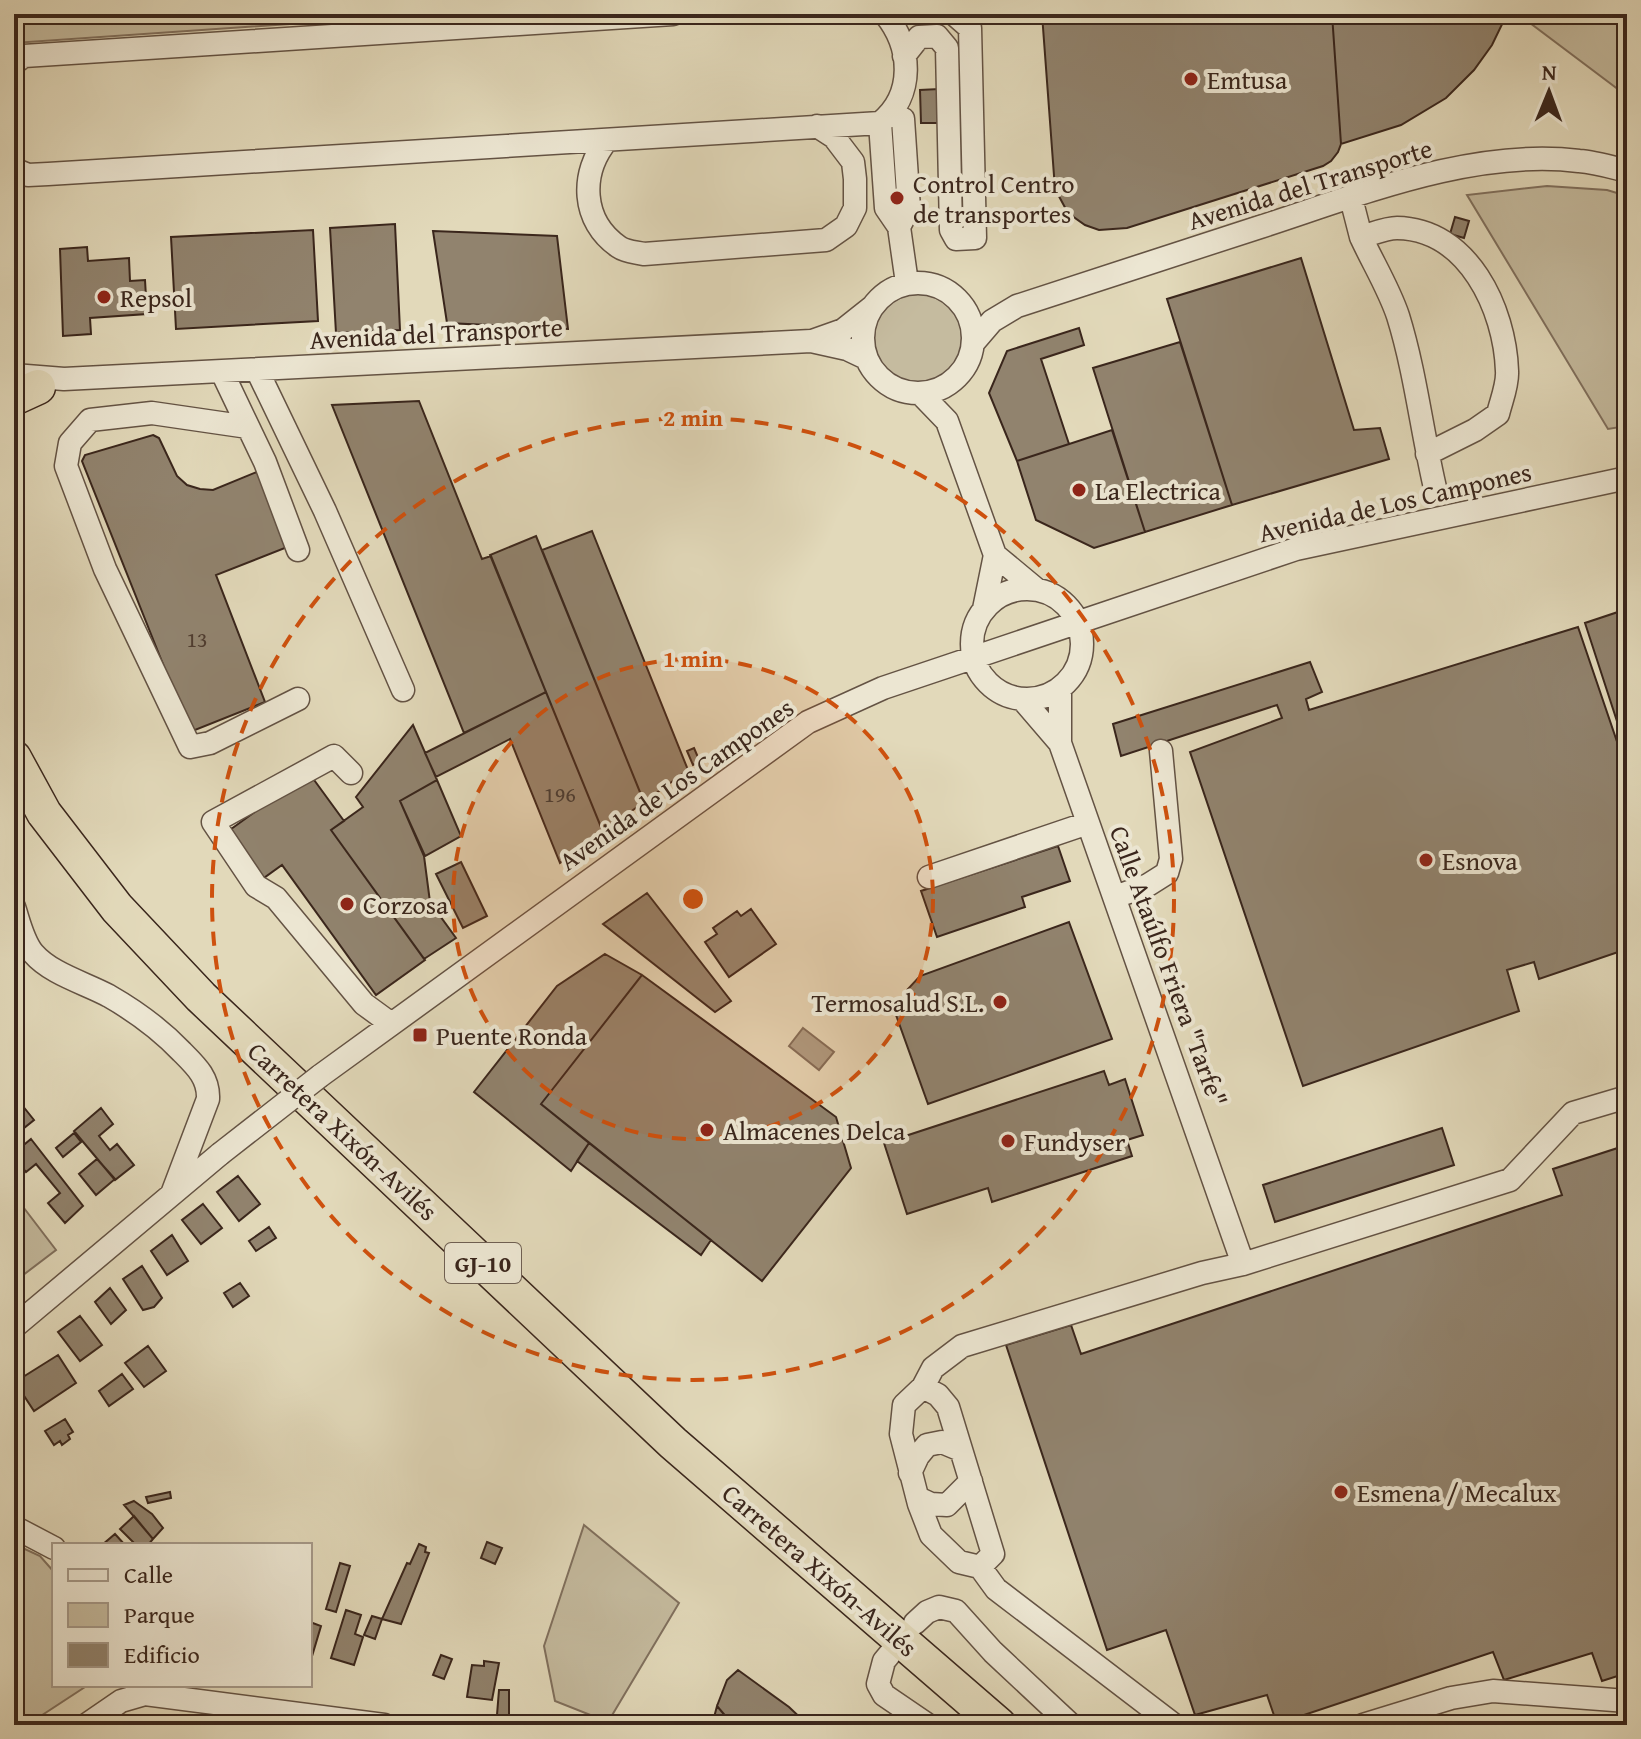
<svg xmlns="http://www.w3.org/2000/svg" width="1641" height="1739" viewBox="0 0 1641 1739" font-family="'Gentium Book Plus',serif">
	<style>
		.green { fill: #c5bb9f; stroke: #80705e; stroke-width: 2 }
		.water { fill: #a99c84; stroke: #7d6d5a; stroke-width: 2 }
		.building { fill: #91836e; stroke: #3a261c; stroke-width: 2 }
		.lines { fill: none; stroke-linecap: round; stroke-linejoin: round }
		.minor-casing { stroke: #645344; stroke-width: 25 }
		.highway-casing { stroke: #3a261c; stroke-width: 37 }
		.minor { stroke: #ece6d2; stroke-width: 22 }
		.highway { stroke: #e2d9ba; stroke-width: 34 }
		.minor-bridge-casing { stroke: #645344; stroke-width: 25; stroke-linecap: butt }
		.minor-bridge { stroke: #ece6d2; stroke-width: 22 }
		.ring { fill: none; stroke: #ce510e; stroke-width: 4; stroke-dasharray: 14 10 }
		.poi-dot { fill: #8f2418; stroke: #ece6d2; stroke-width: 3 }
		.labels { text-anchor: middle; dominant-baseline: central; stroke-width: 8; stroke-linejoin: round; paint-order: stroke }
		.number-label { font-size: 22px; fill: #503d30 }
		.shield { fill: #ece6d2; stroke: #6f6053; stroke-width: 2 }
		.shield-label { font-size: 24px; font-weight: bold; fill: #3a261c }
		.poi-label { font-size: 26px; fill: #3a261c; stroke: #ece6d2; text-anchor: start }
		.street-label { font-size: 26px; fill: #3a261c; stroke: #ece6d2 }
		.centre { fill: #ce510e; stroke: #ece6d2; stroke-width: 4 }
		.ring-label { font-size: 24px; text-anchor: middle; font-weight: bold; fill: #ce510e; stroke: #ece6d2; stroke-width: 8; stroke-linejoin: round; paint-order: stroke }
	</style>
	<rect width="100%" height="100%" fill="#e2d9ba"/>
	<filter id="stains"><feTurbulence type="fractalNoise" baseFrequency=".0025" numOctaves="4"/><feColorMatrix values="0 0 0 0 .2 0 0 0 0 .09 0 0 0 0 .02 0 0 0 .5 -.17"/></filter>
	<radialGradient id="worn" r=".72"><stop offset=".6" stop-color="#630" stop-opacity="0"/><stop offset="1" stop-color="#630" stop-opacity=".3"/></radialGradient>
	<path class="green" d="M14,14h419l-419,29z
		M1518,14h109v82z
		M1547,186l60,4 20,6v230l-19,3 -141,-234z
		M874 338a44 44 0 1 1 88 0a44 44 0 1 1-88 0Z
		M14,1195l42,55 -42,32z
		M584,1525l95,78 -71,119 -53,-21 -11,-55z
		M14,1544l26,12 14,16v113h34l-55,36 -19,-1z"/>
	<path class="water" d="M803,1028l31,24 -15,18 -30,-24z"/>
	<path class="building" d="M1042,14h290l9,130 -3,8 -7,9 -8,5 -196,62 -28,2 -14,-5 -17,-12 -13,-24z
		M1332,14h175l-15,31 -18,25 -28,28 -45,27 -60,19z
		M939,89l1,34h-19l-1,-33z
		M1455,217l14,4 -5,17 -14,-4z
		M395,224l5,106 -64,3 -6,-105z
		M313,230l5,91 -142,8 -5,-92z
		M433,231l124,5 11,93 -121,-6z
		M87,247l1,14 41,-3 1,23 15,-1 2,34 -57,4 1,16 -28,2 -3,-87z
		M1301,258l53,172 26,-2 9,31 -157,46 -65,-206z
		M1079,328l5,17 -43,14 28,85 -52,17 -28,-68 18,-42z
		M1180,342l52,163 -87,27 -52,-164z
		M419,401l63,158 9,-3 55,136 -82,41 -132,-328z
		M1112,430l33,102 -51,16 -58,-28 -19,-59z
		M153,435l6,3 18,38 10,9 13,4 13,1 46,-19 31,75 -74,29 49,127 -75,30 -108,-271 3,-6z
		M592,531l96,239 -44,32 -102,-252z
		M536,536l108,266 -41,30 -113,-277z
		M1627,609v143l-42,-129z
		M1578,627l49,144v178l-88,30 -5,-17 -27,8 12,41 -216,75 -113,-334 92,-34 -5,-13 -156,51 -8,-32 197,-62 12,30 -16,7 3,11z
		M546,692l57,140 -43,31 -50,-124 -74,38 -11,-24z
		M413,725l24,55 -37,21 24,55 6,46 26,36 -32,21 -93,-129 32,-23 -7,-10z
		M694,748l6,14 -7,3 -6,-14z
		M309,773l35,48 -13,9 94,130 -49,35 -94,-130 -21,15 -34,-48z
		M437,780l24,56 -36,20 -25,-55z
		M1058,846l12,35 -48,16 3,10 -88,30 -16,-46z
		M461,862l26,54 -24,12 -27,-54z
		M647,893l84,108 -16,11 -112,-88z
		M751,909l25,35 -47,33 -24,-35 12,-8 -4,-6 24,-17 4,5z
		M1069,922l43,117 -184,65 -32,-89 11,-25 13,-14z
		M605,954l37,21 -101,129 48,39 -18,28 -97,-79 83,-106z
		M642,975l194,142 15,51 -89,113 -221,-177z
		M1104,1071l5,14 16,-6 18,56 -16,5 5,16 -140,46 -4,-14 -81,26 -23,-71z
		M22,1105l12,15 -10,8 -10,-13z
		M101,1108l12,16 -14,12 11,14 7,-6 17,21 -19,15 -41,-49z
		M1442,1128l12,37 -179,57 -12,-37z
		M74,1133l7,9 -18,15 -7,-9z
		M31,1139l52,67 -18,17 -17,-20 12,-10 -24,-29 -10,8 -12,-15v-4z
		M589,1143l122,97 -10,15 -124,-94z
		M1627,1145v528l-25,8 -10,-28 -88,27 -11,-28 -216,72 -10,-29 -72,20 -29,-85 -59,20 -101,-305 65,-20 10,29 481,-159 -9,-26z
		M97,1159l18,20 -19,16 -17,-21z
		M238,1176l22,28 -21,17 -22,-29z
		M203,1204l19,24 -21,16 -19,-24z
		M269,1227l7,11 -20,13 -7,-10z
		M172,1235l16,26 -21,14 -16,-24z
		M142,1266l20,32 -8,9 -11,3 -20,-31z
		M240,1283l9,13 -16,11 -9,-14z
		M110,1288l16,22 -15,14 -16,-22z
		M80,1316l22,29 -22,16 -22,-29z
		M148,1346l18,25 -22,16 -19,-24z
		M58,1355l18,28 -42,28 -19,-29z
		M122,1374l11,15 -24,17 -10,-15z
		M65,1419l8,13 -5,3 2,4 -8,6 -2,-4 -6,4 -9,-14z
		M170,1492l1,6 -23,5 -2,-6z
		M134,1501l18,13 11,14 -10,11 -29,-34z
		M134,1516l19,23 -5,6h-12l-16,-16z
		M115,1534l10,11h-23z
		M487,1542l15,6 -7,16 -14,-6z
		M419,1544l7,3 -1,5 4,1 -28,71 -19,-5 25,-56 3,1z
		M340,1563l10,3 -14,46 -10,-3z
		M346,1610l15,5 -6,19 8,3 -9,28 -23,-7z
		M372,1616l10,3 -7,20 -11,-4z
		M310,1622l11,4 -11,37z
		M441,1655l11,4 -8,20 -11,-4z
		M484,1661l15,2 -7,37 -25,-3 5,-32 12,1z
		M738,1670l51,37 19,18h-75l-16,-19 10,-26z
		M499,1690h10v27l-12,-2z
		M717,1706l16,19h-21z"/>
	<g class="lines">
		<defs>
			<path id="minor" d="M904,56l15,-19 18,-1 10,12 4,182 5,9 19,-1 -5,-210 -16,-14
				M14,63l10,-7 649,-42
				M891,114l12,5 6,89 -10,19 8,56
				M880,123l6,85 13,19
				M607,140c-27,33 -26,81 12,107 7,5 17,5 25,7l182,-14 20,-14 9,-18v-29l-2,-17 -19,-25 -17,-11
				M14,169l14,6 20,-1 832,-51c35,-28 32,-76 5,-109
				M1351,198l10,39c11,-3 25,-9 36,-9 71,1 108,81 110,143 1,14 -6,30 -9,43l-23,16 -48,24
				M1361,237c12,26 28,52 37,79 18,58 24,118 38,176
				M863 338a55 55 0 1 1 110 0a55 55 0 1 1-110 0Z
				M812,341l31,-11 29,-23
				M974,342l18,-21 25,-15c81,-26 162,-53 243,-79 99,-32 213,-79 319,-66 16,1 32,6 48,10
				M257,370l68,141 78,179
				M222,372l43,90 33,88
				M14,375l50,4 747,-38 36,8 19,9
				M920,393l27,28 48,134 41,34
				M248,427l-96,-14 -62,7 -20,23 -4,23 39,103 85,178 20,-4 88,-44
				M972 644a55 55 0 1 1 110 0a55 55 0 1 1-110 0Z
				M984,609l11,-54
				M1060,689v54l183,521
				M1023,700l37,43
				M351,773l-17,-17 -121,66 43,64 20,12 88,106 26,19
				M929,877l159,-54
				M1115,897l33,-12 19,-12 4,-14 -10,-108
				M14,907c5,15 9,34 19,46 18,21 52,30 76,43 28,16 51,33 73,56 14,14 27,26 26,47l-36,95
				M320,1076l488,-354 75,-34 413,-139 331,-71
				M14,1327l206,-173
				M923,1387l15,8 10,12 45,147 -13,13 -21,-5 -28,-27 -12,-31 -18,-70 3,-29 19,-18 10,-19 29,-22 240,-73 41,-9 267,-84 63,-67 54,-16
				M910,1473l8,-17 9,-11 15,-3 19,8
				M918,1498l13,6 16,1 24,-24
				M14,1527l40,21
				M980,1567l16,22 178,136
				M915,1623l12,-11 12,-5 17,4 37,41 78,73
				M889,1655l-5,6 -6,23 6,11 44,30
				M145,1685v9l239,31
				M86,1725l35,-24 24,-7
				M1363,1725l88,-27 42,-7 134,10"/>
			<path id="highway" d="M14,398l24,-11
				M14,758l30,55 73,95 84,89 472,446 326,282"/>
		</defs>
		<use href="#minor" class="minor-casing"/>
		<use href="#highway" class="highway-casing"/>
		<use href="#minor" class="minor"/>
		<use href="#highway" class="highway"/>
		<defs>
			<path id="minor-bridge" d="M220,1154l100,-78"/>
		</defs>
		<use href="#minor-bridge" class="minor-bridge-casing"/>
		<use href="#minor-bridge" class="minor-bridge"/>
	</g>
	<circle cx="693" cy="899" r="240" fill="#ce510e" fill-opacity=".12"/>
	<g class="ring">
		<circle cx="693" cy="899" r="240"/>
		<circle cx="693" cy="899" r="481"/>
	</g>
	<g class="poi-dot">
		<circle cx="1191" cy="79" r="8"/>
		<circle cx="897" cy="198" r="8"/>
		<circle cx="104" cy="297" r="8"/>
		<circle cx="1079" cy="490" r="8"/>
		<circle cx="1426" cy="860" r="8"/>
		<circle cx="347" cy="904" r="8"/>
		<circle cx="1000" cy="1002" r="8"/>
		<rect x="412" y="1027" width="16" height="16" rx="4"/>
		<circle cx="707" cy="1130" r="8"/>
		<circle cx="1008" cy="1141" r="8"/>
		<circle cx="1341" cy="1492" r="8"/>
	</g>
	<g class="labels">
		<g class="number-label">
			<text x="197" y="639">13</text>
			<text x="560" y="794">196</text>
		</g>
		<rect class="shield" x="445" y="1243" width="76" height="40" rx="6"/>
		<g class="shield-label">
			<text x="483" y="1263">GJ-10</text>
		</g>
		<g class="poi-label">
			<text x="1207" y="79">Emtusa</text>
			<text x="913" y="183">Control Centro<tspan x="913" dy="30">de transportes</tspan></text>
			<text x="120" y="297">Repsol</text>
			<text x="1095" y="490">La Electrica</text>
			<text x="1442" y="860">Esnova</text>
			<text x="363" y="904">Corzosa</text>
			<text x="984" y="1002" text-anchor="end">Termosalud S.L.</text>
			<text x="436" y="1035">Puente Ronda</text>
			<text x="723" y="1130">Almacenes Delca</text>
			<text x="1024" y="1141">Fundyser</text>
			<text x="1357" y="1492">Esmena / Mecalux</text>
		</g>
		<g class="street-label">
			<text transform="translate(1310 184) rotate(-17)">Avenida del Transporte</text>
			<text transform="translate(436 333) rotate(-3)">Avenida del Transporte</text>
			<text transform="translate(1395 502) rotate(-13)">Avenida de Los Campones</text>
			<text transform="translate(676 784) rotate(-35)">Avenida de Los Campones</text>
			<text transform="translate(1169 966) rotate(70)">Calle Ataúlfo Friera "Tarfe"</text>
			<text transform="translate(343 1131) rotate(43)">Carretera Xixón-Avilés</text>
			<text transform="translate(820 1570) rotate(41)">Carretera Xixón-Avilés</text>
		</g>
	</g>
	<circle cx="693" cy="899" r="12" class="centre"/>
	<g class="ring-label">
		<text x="693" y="426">2 min</text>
		<text x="693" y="667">1 min</text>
	</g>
	<rect width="1641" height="1739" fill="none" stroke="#e2d9ba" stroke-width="48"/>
	<rect x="16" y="16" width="1609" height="1707" fill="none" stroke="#3a261c" stroke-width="4"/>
	<rect x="24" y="24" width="1593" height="1691" fill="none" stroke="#3a261c" stroke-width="2"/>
	<rect x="52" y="1543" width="260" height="144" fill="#ece6d2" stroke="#a59989" stroke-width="2"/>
	<rect x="68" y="1569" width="40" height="12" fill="#ece6d2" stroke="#a59989" stroke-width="2"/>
	<text x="124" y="1583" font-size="24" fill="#3a261c">Calle</text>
	<rect x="68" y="1603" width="40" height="24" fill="#c5bb9f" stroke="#a59989" stroke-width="2"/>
	<text x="124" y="1623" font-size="24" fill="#3a261c">Parque</text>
	<rect x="68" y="1643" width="40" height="24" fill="#91836e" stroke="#a59989" stroke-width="2"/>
	<text x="124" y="1663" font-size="24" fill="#3a261c">Edificio</text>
	<g transform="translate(1549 92) rotate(1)" stroke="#ece6d2" stroke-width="6" paint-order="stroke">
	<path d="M0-6L14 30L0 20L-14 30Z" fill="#3a261c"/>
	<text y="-12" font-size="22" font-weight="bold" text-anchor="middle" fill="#3a261c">N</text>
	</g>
	<rect width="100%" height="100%" filter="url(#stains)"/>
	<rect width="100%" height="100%" fill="url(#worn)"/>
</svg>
